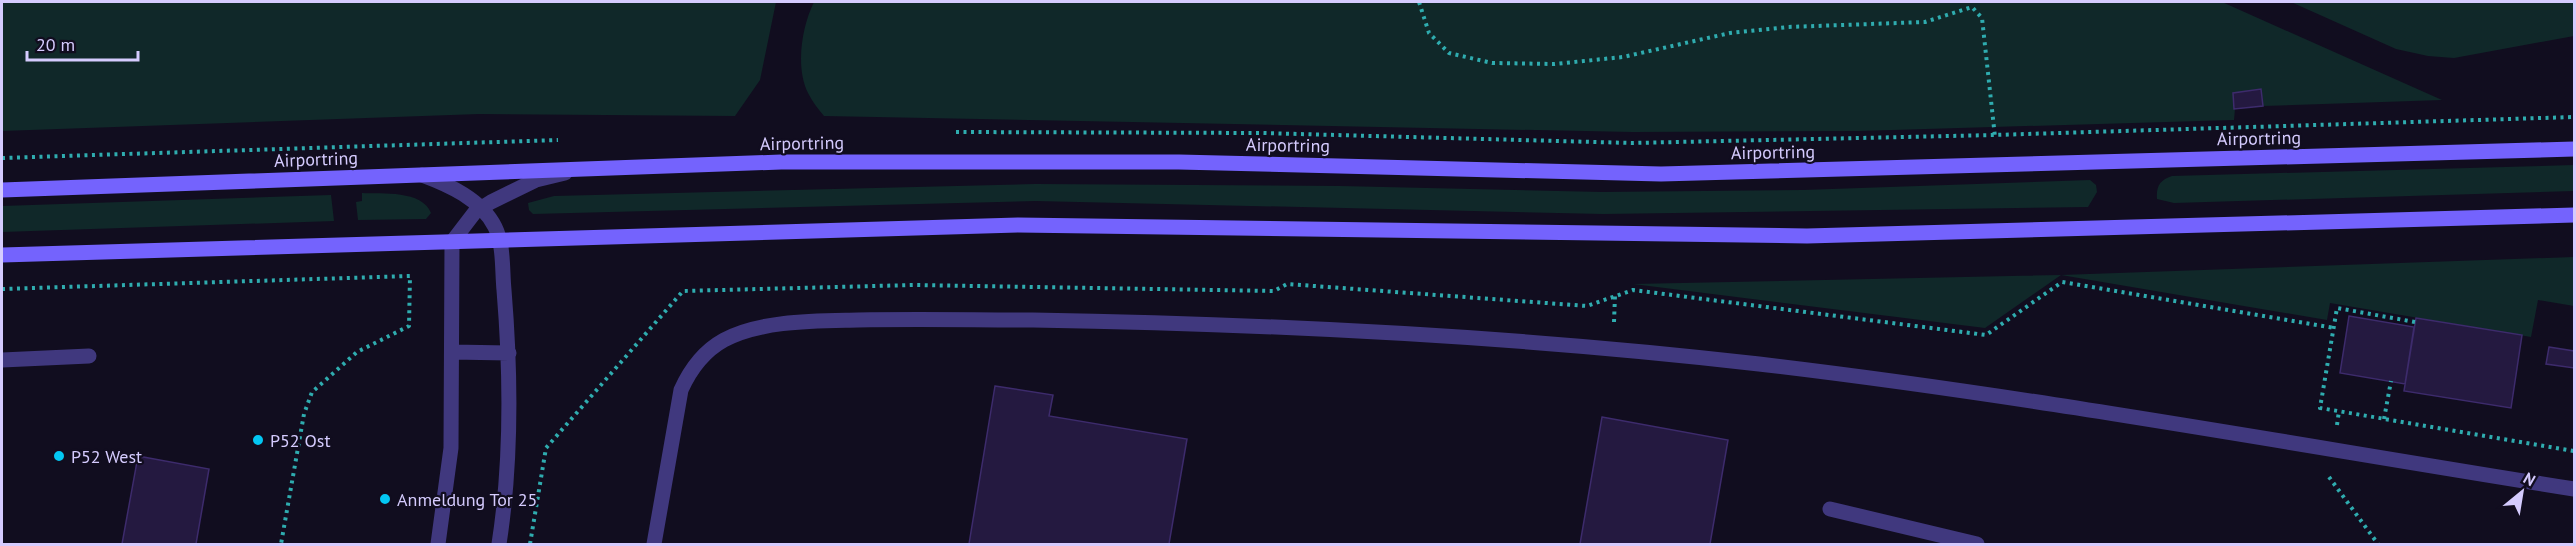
<svg xmlns="http://www.w3.org/2000/svg" width="2576" height="546" viewBox="0 0 2576 546" font-family="'PT Sans',sans-serif">
	<style>
		.green { fill: #102829 }
		.building { fill: #241940; stroke: #3d2b6c; stroke-width: 1.5 }
		.lines { fill: none; stroke-linecap: round; stroke-linejoin: round }
		.path { stroke: #2facaf; stroke-width: 4; stroke-dasharray: 3 4.5; stroke-linecap: butt }
		.lane { stroke: #40387e; stroke-width: 15 }
		.secondary { stroke: #7463fd; stroke-width: 15 }
		.poi-dot { fill: #03c7f3; stroke: #110d1f; stroke-width: 2 }
		.labels { text-anchor: middle; dominant-baseline: central; stroke-width: 4.5; stroke-linejoin: round; paint-order: stroke }
		.street-label { font-size: 18px; fill: #d5cbfe; stroke: #110d1f }
		.poi-label { font-size: 18px; fill: #d5cbfe; stroke: #110d1f; text-anchor: start }
	</style>
	<rect width="100%" height="100%" fill="#110d1f"/>
	<path class="green" d="M2,2h774l-16,78 -25,36 -256,-2 -477,17z
		M814,2h1408l220,98 -179,6 -28,3 -1,11 -375,11 -226,1 -809,-16c-6,-7 -12,-15 -16,-23 -13,-26 -6,-67 6,-91z
		M2291,2h283v34l-120,22 -26,-2 -32,-7z
		M2574,165v26l-400,12 -17,-4c-1,-13 3,-19 15,-23z
		M2090,180l6,5 1,7 -9,15 -485,7 -567,-13 -503,13 -4,-4 -1,-7 26,-7 481,-12 305,2 262,6 201,-2z
		M362,193c20,1 60,-3 69,20l-5,6 -68,1 -2,-18 6,-1z
		M331,195l3,26 -332,11v-26z
		M2574,257v49l-36,-6 -7,37 -201,-34 -3,17 -266,-45 -76,53 -352,-44 428,-9z"/>
	<path class="building" d="M2261,89l2,17 -29,3 -1,-16z
		M2349,316l65,11 -9,57 -65,-11z
		M2416,318l106,17 -11,73 -107,-17z
		M2549,347l25,4v17l-28,-4z
		M995,386l58,9 -4,21 138,23 -18,105h-200z
		M1602,417l126,23 -18,104h-130z
		M138,456l71,13 -13,75h-74z"/>
	<g class="lines">
		<path class="path" d="M1419,2l10,31 20,20 43,10 62,1 69,-7 107,-24 58,-6 137,-5 47,-15 10,11 13,119
			M956,132l306,1 370,10 362,-8 580,-18
			M2,158l556,-18
			M2,289l408,-13 -1,50 -52,26 -45,40 -8,22 -23,130
			M1614,322l1,-26
			M2415,322l-78,-14 -17,100 254,43
			M2384,419l7,-38
			M2337,425l2,-14
			M2329,477l49,67
			M530,544l16,-96 137,-157 230,-6 361,6 13,-7 300,22 46,-16 353,45 76,-53 272,46"/>
		<path class="lane" d="M422,175c27,10 59,24 73,52 9,18 7,43 9,63 7,85 8,170 -5,254
			M452,352l57,1
			M2,360l87,-4
			M1830,509l147,35
			M438,544l13,-96 1,-206 23,-30 16,-10 45,-22 29,-7
			M654,544l27,-154c9,-20 23,-39 43,-50 37,-20 93,-19 134,-20 58,-1 116,0 175,0 243,4 484,16 726,44 273,32 544,82 815,125"/>
		<path class="secondary" d="M2,190l779,-28h398l482,12 913,-25
			M2,255l1016,-30 789,11 767,-21"/>
	</g>
	<g class="poi-dot">
		<circle cx="258" cy="440" r="6"/>
		<circle cx="59" cy="456" r="6"/>
		<circle cx="385" cy="499" r="6"/>
	</g>
	<g class="labels">
		<g class="street-label">
			<text transform="translate(2259 138) rotate(-1)">Airportring</text>
			<text transform="translate(802 143) rotate(-1)">Airportring</text>
			<text transform="translate(1288 145) rotate(1)">Airportring</text>
			<text transform="translate(1773 152) rotate(-1)">Airportring</text>
			<text transform="translate(316 159) rotate(-2)">Airportring</text>
		</g>
		<g class="poi-label">
			<text x="270" y="440">P52 Ost</text>
			<text x="71" y="456">P52 West</text>
			<text x="397" y="499">Anmeldung Tor 25</text>
		</g>
	</g>
	<rect width="2576" height="546" fill="none" stroke="#d5cbfe" stroke-width="6"/>
	<g transform="translate(2522 492) rotate(30)" stroke="#110d1f" stroke-width="4.5" paint-order="stroke">
	<path d="M0-4.5L10 22L0 15L-10 22Z" fill="#d5cbfe"/>
	<text y="-9" font-size="16" font-weight="bold" text-anchor="middle" fill="#d5cbfe">N</text>
	</g>
	<path d="M27 51v9h111v-9" fill="none" stroke="#d5cbfe" stroke-width="3"/>
	<text x="36" y="51" font-size="18" fill="#d5cbfe" stroke="#110d1f" stroke-width="4.5" paint-order="stroke">20 m</text>
</svg>
